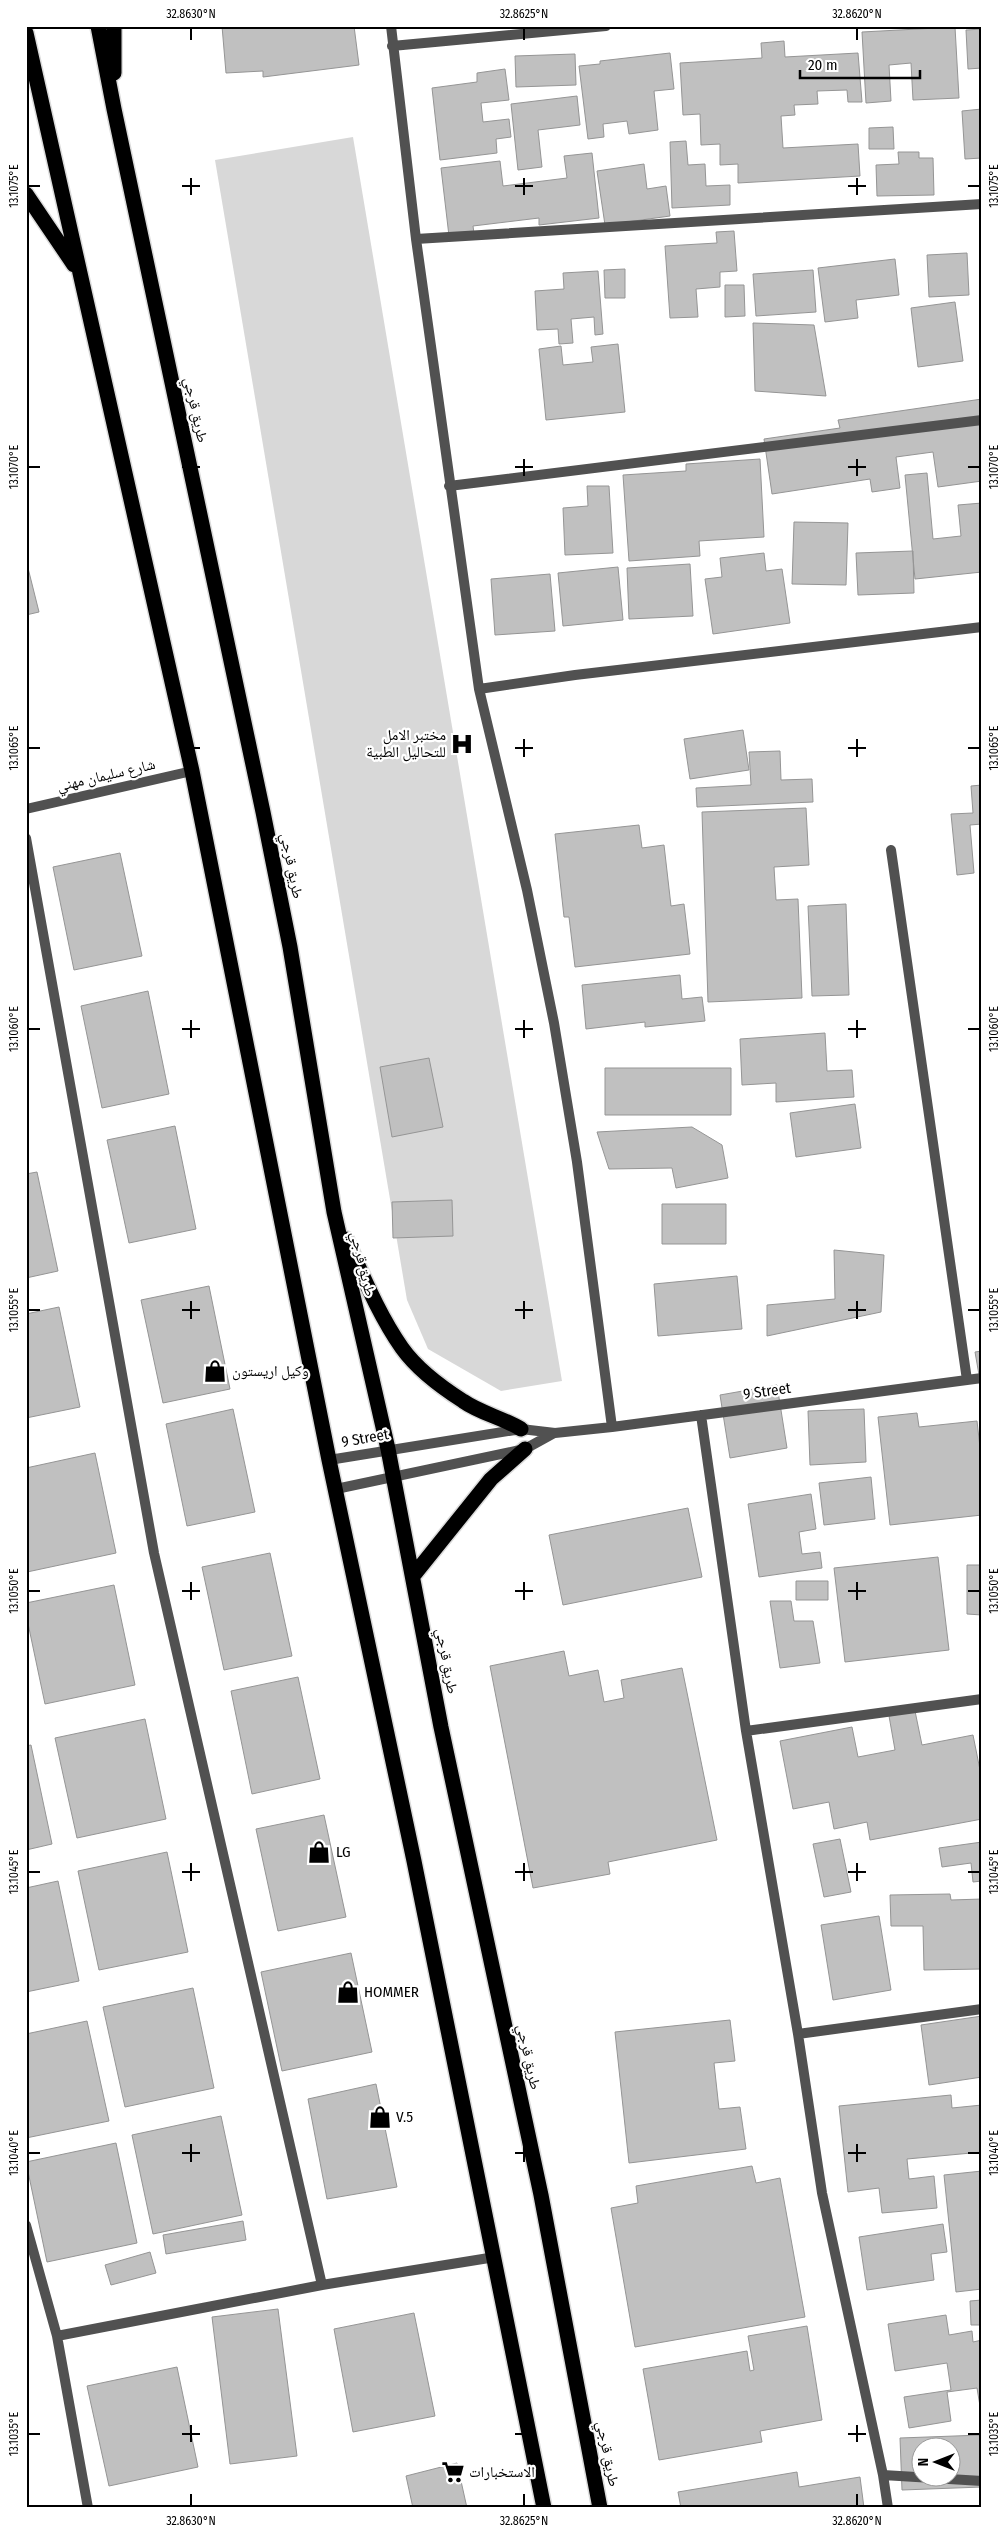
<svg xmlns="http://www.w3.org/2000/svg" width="1008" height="2534" viewBox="0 0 1008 2534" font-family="'Fira Sans Condensed','Noto Naskh Arabic',sans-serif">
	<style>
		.green { fill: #d8d8d8 }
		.building { fill: #c0c0c0; stroke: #959595; fill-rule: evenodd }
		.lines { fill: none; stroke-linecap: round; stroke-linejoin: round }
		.highway-casing { stroke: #dbdbdb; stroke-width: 18 }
		.street { stroke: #515151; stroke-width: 10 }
		.highway { stroke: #000; stroke-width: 15 }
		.ticks { fill: none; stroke: #000; stroke-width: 2 }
		.labels { text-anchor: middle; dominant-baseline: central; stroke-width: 4.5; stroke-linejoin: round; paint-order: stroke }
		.street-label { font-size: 15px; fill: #000; stroke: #fff }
		.poi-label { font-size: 15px; fill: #000; stroke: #fff; text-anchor: start }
		.neatline { fill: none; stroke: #000; stroke-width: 2 }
		.ticks-label { font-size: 12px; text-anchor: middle; fill: #000 }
	</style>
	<rect width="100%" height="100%" fill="#fff"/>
	<path class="green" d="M353,137l209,1244 -61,10 -73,-42 -21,-49 -192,-1140z"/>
	<path class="building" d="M222,26h132l5,39 -96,12v-6l-37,2z
		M955,27l4,71 -46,2 -2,-37 -22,2 2,36 -25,2 -4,-71z
		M982,29v39l-14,1 -2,-39z
		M784,41l1,16 73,-4 4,49h-14l-1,-12 -30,1 1,13 -24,1 1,10 -14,1 2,32 75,-4 2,32 -122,7v-19l-18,1v-21l-19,1 -1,-31 -17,1 -3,-52 82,-5 -1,-15z
		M670,53l4,36 -20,2 4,39 -29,4 -2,-13 -24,3 1,13 -16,2 -9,-73 21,-2v-3z
		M575,54l1,31 -60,2 -1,-31z
		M505,69l4,31 -28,3 2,19 26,-3 2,18 -15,2 1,14 -57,7 -8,-72 45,-6v-9z
		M577,96l3,29 -42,5 4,37 -24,3 -7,-66z
		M982,109v49l-17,1 -3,-48z
		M893,127l1,22h-25v-21z
		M686,141l2,24 17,-1 1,22 24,-1v20l-58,3 -2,-66z
		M898,152h21v6h14l1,37 -57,1 -1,-31 23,-1z
		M592,153l7,65 -60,7v-7l-66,8 1,7 -25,3 -8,-68 59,-7 3,25 64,-8 -3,-22z
		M644,164l3,25 19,-3 4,30 -65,9 -8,-54z
		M734,231l3,40 -17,1v15l-24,2 2,28 -28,1 -5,-72 52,-3 -1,-11z
		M967,253l2,42 -40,2 -2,-42z
		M895,259l4,36 -43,5 2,18 -33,4 -7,-54z
		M625,269v29h-20l-1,-28z
		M813,270l3,42 -60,4 -3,-42z
		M598,271l5,63 -8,1 -1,-18 -23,2 2,24 -14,1 -1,-15 -21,1 -2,-39 29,-2 -1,-16z
		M725,285h19l1,31 -20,1z
		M955,302l8,59 -45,6 -7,-59z
		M753,323l61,2 12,71 -71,-5z
		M618,344l7,68 -79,8 -7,-71 22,-3 2,19 30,-3 -2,-15z
		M982,399v82l-44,6 -5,-35 -37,5 4,31 -28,4 -2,-13 -98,15 -8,-55 76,-11 -2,-8z
		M760,459l4,78 -65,4 1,15 -71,5 -6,-86 63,-4v-7z
		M927,473l6,66 28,-3 -3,-31 24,-2v69l-67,7 -10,-104z
		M587,486h22l4,67 -48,2 -2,-47 25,-2z
		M794,522l54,1 -2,62 -54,-1z
		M913,551l1,42 -56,2 -2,-42z
		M764,553l2,18 16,-2 8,54 -77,11 -8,-55 17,-2 -2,-19z
		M26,560l13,52 -13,3z
		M690,564l3,52 -64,3 -2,-51z
		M618,567l5,53 -60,6 -5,-53z
		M550,574l5,57 -60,4 -4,-56z
		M743,730l6,40 -59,9 -6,-40z
		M780,751l1,29 31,-1 1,23 -116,5 -1,-19 55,-3 -2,-33z
		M982,785v39l-12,1 4,48 -17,2 -6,-61 22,-1 -2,-27z
		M806,808l3,57 -35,2 2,33 22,-1 4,99 -94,4 -6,-190z
		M639,825l3,23 22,-3 7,61 13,-2 6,50 -115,13 -6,-50h-5l-9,-83z
		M120,853l22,103 -68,14 -21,-103z
		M846,904l3,91 -37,1 -4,-90z
		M680,975l2,24 20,-2 3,24 -60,6v-5l-59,7 -4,-44z
		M148,991l21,103 -67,14 -21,-102z
		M825,1033l2,38 25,-1 2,27 -78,5v-19l-34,2 -2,-46z
		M429,1058l14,69 -51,10 -12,-70z
		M605,1068h126v47h-126z
		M855,1104l6,44 -65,9 -6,-44z
		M175,1126l21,103 -67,14 -22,-103z
		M692,1127l30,18 6,33 -52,10 -4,-20 -63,1 -12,-37z
		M37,1172l21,99 -32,7v-104z
		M452,1200l1,36 -60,2 -1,-36z
		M662,1204h64v40h-64z
		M834,1250l50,5 -3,57 -114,24v-31l68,-6z
		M737,1276l5,53 -84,7 -4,-52z
		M209,1286l21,103 -67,14 -22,-103z
		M59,1307l21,100 -54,11v-104z
		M982,1351v41l-7,-40z
		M777,1385l10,63 -57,10 -10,-63z
		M233,1409l22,103 -68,14 -21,-102z
		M864,1409l2,53 -56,3 -2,-54z
		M917,1413l2,14 58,-6 5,44v50l-92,10 -12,-108z
		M95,1453l21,100 -89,19 -1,-104z
		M871,1477l4,42 -51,6 -5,-42z
		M811,1494l5,35 -17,3 3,22 18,-2 2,16 -63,9 -11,-73z
		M688,1508l14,69 -139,28 -14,-70z
		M270,1553l22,103 -68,14 -22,-103z
		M938,1557l11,93 -104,12 -11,-94z
		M967,1565h15v50l-15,-1z
		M796,1581h32v19h-32z
		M114,1585l21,100 -90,19 -19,-90v-11z
		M770,1601h21l3,20h19l7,42 -40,5z
		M564,1651l5,25 29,-6 6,32 20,-4 -3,-18 61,-12 35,172 -109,22 2,12 -77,14 -43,-222z
		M298,1677l22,102 -68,15 -21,-103z
		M915,1711l7,34 51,-10 9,45v39l-112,21 -3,-18 -33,7 -5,-27 -36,7 -13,-68 72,-14 6,30 37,-7 -6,-34z
		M145,1719l21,100 -89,19 -22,-100z
		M31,1745l21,99 -26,6v-104z
		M324,1815l22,102 -68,14 -22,-102z
		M840,1839l11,53 -27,5 -11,-53z
		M982,1842v39l-9,1 -2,-19 -29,4 -3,-19z
		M167,1852l21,100 -89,18 -21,-99z
		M58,1881l21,100 -53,11v-104z
		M950,1894l1,6 31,-1v70l-58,1 -1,-44h-32l-1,-31z
		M879,1916l12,74 -58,10 -12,-75z
		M351,1953l21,99 -90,19 -21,-99z
		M193,1988l21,100 -89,19 -22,-100z
		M982,2016v61l-53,8 -8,-60z
		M730,2020l5,41 -21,2 5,46 21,-2 6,42 -117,14 -14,-131z
		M87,2021l22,100 -83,17v-104z
		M376,2084l21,103 -70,12 -19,-100z
		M951,2095l1,13 30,-3v47l-75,7 2,20 25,-3 3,32 -55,5 -3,-25 -31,4 -9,-86z
		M221,2116l21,99 -89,19 -21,-99z
		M116,2143l21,100 -90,19 -21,-100z
		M752,2166l4,17 24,-5 25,139 -170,30 -24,-139 27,-5 -2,-17z
		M982,2171v118l-26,3 -12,-117z
		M243,2221l3,19 -80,14 -3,-19z
		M943,2224l4,28 -16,2 3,26 -67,10 -8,-53z
		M150,2252l6,21 -45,12 -6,-20z
		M982,2300v25h-11l-1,-24z
		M278,2309l19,147 -67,8 -18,-147z
		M414,2313l21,103 -82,16 -19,-103z
		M946,2315l3,20 23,-4 1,11 9,-2v78l-5,-30 -30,4 4,29 -42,7 -5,-31 47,-7 -4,-27 -52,8 -7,-47z
		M807,2326l15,94 -62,11 2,11 -103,18 -16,-91 104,-18 3,20 4,-1 -6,-34z
		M177,2367l21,100 -89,19 -22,-100z
		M982,2435v52l-80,3 -2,-52zM920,2446h30v30h-30z
		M457,2463l10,45h-54l-7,-32z
		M797,2472l2,15 61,-10 4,31h-183l-3,-16z"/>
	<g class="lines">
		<defs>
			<path id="highway" d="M98,26l16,83 149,703 27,135 44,265 54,237 53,278 100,468 59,313
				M26,33l166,738 137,689 85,401 130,647
				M114,73v-47
				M26,194l48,71
				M346,1239c17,37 33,76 56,109 15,21 39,39 61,53 17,12 40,17 58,28
				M413,1576l78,-97 34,-30"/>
		</defs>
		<use href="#highway" class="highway-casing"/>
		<path class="street" d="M391,26l25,213 63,450 48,201 27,133 23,139 35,265
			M392,46l214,-20
			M416,239l566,-35
			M449,486l533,-66
			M479,689l96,-14 407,-48
			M26,809l166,-38
			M26,838l128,715 168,732
			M891,850l76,530
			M701,1415l45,316 52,303 24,159 61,282 5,33
			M329,1460l192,-31 34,4 57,-6 370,-49
			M336,1489l189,-40 29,-16
			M746,1731l236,-32
			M798,2034l184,-25
			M26,2225l31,111 31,172
			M57,2336l265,-51 173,-28
			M883,2475l99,6"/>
		<use href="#highway" class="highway"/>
	</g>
	<path class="ticks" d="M191,28v12M524,28v12M857,28v12M191,178v17M524,178v17M857,178v17M28,186h12M182,186h18M515,186h18M848,186h18M968,186h12M191,459v17M524,459v17M857,459v17M28,467h12M182,467h18M515,467h18M848,467h18M968,467h12M191,739v18M524,739v18M857,739v18M28,748h12M182,748h18M515,748h18M848,748h18M968,748h12M191,1020v18M524,1020v18M857,1020v18M28,1029h12M182,1029h18M515,1029h18M848,1029h18M968,1029h12M191,1301v18M524,1301v18M857,1301v18M28,1310h12M182,1310h18M515,1310h18M848,1310h18M968,1310h12M191,1582v18M524,1582v18M857,1582v18M28,1591h12M182,1591h18M515,1591h18M848,1591h18M968,1591h12M191,1863v18M524,1863v18M857,1863v18M28,1872h12M182,1872h18M515,1872h18M848,1872h18M968,1872h12M191,2144v18M524,2144v18M857,2144v18M28,2153h12M182,2153h18M515,2153h18M848,2153h18M968,2153h12M191,2425v17M524,2425v17M857,2425v17M28,2434h12M182,2434h18M515,2434h18M848,2434h18M968,2434h12M191,2494v12M524,2494v12M857,2494v12"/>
	<defs>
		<symbol id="hospital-bare" viewBox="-9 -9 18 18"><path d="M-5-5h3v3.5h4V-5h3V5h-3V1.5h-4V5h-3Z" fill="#000" stroke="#fff" stroke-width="2.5" paint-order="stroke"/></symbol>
		<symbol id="shop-bare" viewBox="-9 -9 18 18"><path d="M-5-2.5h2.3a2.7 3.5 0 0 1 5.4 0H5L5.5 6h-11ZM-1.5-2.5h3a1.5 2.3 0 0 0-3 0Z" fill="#000" stroke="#fff" stroke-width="2.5" paint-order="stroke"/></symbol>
		<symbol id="supermarket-bare" viewBox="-9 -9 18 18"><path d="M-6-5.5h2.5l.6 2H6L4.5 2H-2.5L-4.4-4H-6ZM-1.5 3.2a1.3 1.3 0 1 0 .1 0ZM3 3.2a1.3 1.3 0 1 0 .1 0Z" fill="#000" stroke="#fff" stroke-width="2.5" paint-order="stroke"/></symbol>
	</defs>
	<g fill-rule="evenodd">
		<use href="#hospital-bare" x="446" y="728" width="32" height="32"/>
		<use href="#shop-bare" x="199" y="1355" width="32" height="32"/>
		<use href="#shop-bare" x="303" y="1836" width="32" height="32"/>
		<use href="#shop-bare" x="332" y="1976" width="32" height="32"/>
		<use href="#shop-bare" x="364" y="2101" width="32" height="32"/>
		<use href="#supermarket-bare" x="437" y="2456" width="32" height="32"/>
	</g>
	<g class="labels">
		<g class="street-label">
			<text transform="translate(196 410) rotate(78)">طريق قرجي</text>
			<text transform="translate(106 775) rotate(-13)">شارع سليمان مهني</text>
			<text transform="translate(292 866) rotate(79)">طريق قرجي</text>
			<text transform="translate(363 1264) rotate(77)">طريق قرجي</text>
			<text transform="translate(767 1391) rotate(-8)">9 Street</text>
			<text transform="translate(365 1438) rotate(-10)">9 Street</text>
			<text transform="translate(447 1661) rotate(80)">طريق قرجي</text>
			<text transform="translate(529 2057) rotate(78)">طريق قرجي</text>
			<text transform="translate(608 2454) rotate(79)">طريق قرجي</text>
		</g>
		<g class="poi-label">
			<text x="446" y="735" text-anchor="end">مختبر الامل<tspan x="446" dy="17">للتحاليل الطبية</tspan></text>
			<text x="232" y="1371">وكيل اريستون</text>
			<text x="336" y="1852">LG</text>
			<text x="364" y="1992">HOMMER</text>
			<text x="396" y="2117">V.5</text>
			<text x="469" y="2472">الاستخبارات</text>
		</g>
	</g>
	<rect width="1008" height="2534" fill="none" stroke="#ffffff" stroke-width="55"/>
	<g transform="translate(936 2462) rotate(270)"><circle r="24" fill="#ffffff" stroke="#999999"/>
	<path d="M0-4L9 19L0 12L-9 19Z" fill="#000000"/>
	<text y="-8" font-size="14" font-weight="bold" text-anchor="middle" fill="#000000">N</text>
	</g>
	<path d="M800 70v8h120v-8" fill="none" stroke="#000000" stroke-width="2.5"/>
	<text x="808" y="70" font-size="15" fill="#000000" stroke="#ffffff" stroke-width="4" paint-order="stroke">20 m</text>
	<rect x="28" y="28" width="952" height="2478" class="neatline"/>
	<g class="ticks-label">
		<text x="191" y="18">32.8630°N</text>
		<text x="524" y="18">32.8625°N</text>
		<text x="857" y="18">32.8620°N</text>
		<text transform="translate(994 186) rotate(-90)" y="4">13.1075°E</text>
		<text transform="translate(14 186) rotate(-90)" y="4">13.1075°E</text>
		<text transform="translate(994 467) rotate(-90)" y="4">13.1070°E</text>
		<text transform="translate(14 467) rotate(-90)" y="4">13.1070°E</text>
		<text transform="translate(994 748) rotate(-90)" y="4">13.1065°E</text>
		<text transform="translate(14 748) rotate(-90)" y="4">13.1065°E</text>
		<text transform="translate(994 1029) rotate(-90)" y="4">13.1060°E</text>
		<text transform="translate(14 1029) rotate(-90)" y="4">13.1060°E</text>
		<text transform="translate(14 1310) rotate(-90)" y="4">13.1055°E</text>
		<text transform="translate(994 1310) rotate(-90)" y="4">13.1055°E</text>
		<text transform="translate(14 1591) rotate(-90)" y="4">13.1050°E</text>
		<text transform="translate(994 1591) rotate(-90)" y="4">13.1050°E</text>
		<text transform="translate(14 1872) rotate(-90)" y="4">13.1045°E</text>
		<text transform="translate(994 1872) rotate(-90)" y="4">13.1045°E</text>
		<text transform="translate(14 2153) rotate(-90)" y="4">13.1040°E</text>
		<text transform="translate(994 2153) rotate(-90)" y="4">13.1040°E</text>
		<text transform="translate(14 2434) rotate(-90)" y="4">13.1035°E</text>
		<text transform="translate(994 2434) rotate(-90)" y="4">13.1035°E</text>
		<text x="191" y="2525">32.8630°N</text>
		<text x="524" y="2525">32.8625°N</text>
		<text x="857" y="2525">32.8620°N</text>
	</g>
</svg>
